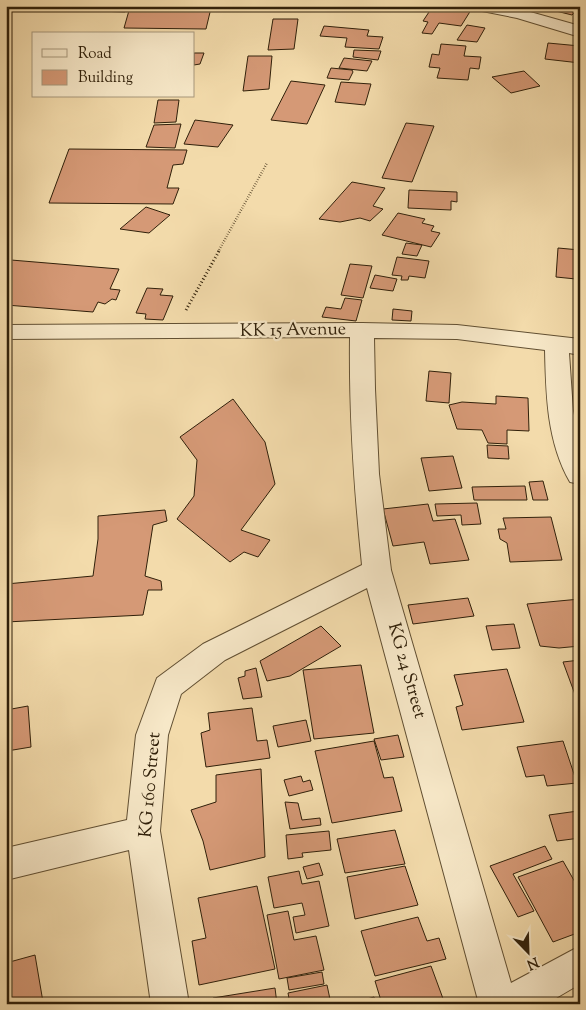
<svg xmlns="http://www.w3.org/2000/svg" width="586" height="1010" viewBox="0 0 586 1010" font-family="'Sorts Mill Goudy',serif">
	<style>
		.building { fill: #d59976; stroke: #30200a }
		.lines { fill: none; stroke-linecap: round; stroke-linejoin: round }
		.minor-casing { stroke: #614f32; stroke-width: 2 }
		.path-far1 { stroke: #30200a; stroke-width: 2.5; stroke-dasharray: 0.5 2; stroke-linecap: butt }
		.path { stroke: #30200a; stroke-width: 3; stroke-dasharray: 1 2.5; stroke-linecap: butt }
		.minor { fill: #f7e8c8; fill-rule: evenodd }
		.labels { text-anchor: middle; dominant-baseline: central; stroke-width: 4.5; stroke-linejoin: round; paint-order: stroke }
		.street-label { font-size: 18px; fill: #30200a; stroke: #f7e8c8 }
	</style>
	<rect width="100%" height="100%" fill="#f3dbab"/>
	<filter id="stains"><feTurbulence type="fractalNoise" baseFrequency=".004" numOctaves="4"/><feColorMatrix values="0 0 0 0 .2 0 0 0 0 .09 0 0 0 0 .02 0 0 0 .5 -.17"/></filter>
	<radialGradient id="worn" r=".72"><stop offset=".6" stop-color="#630" stop-opacity="0"/><stop offset="1" stop-color="#630" stop-opacity=".3"/></radialGradient>
	<path class="building" d="M99,6h28l-2,6 -28,-1z
		M169,6l42,2 -5,21 -82,-1 6,-21 39,2z
		M536,6h38l-2,2 6,1 -6,6z
		M440,7l31,3 -10,16 -22,-3 -7,11 -10,-1 6,-11 -5,-1 8,-12 7,1z
		M273,19h25l-4,30 -26,1z
		M467,25l18,3 -8,14 -20,-2z
		M324,26l45,4 -2,6 16,1 -4,12 -34,-2 2,-9 -27,-2z
		M548,43l32,3v17l-35,-4z
		M441,44l25,2 -2,10 17,1 -2,12 -9,-1 -2,12 -31,-2 3,-10 -11,-1 3,-13 7,1z
		M354,50l27,1 -3,9 -25,-3z
		M194,53h10l-4,11 -6,1z
		M248,56h24l-3,33 -26,2z
		M344,58l28,3 -5,10 -28,-3z
		M331,68l21,2 1,2 -4,8 -22,-2z
		M524,71l16,15 -29,7 -19,-16z
		M291,81l34,4 -18,39 -36,-4z
		M341,82l30,2 -6,21 -30,-3z
		M158,100h21l-3,22 -22,1z
		M195,120l38,5 -15,22 -34,-3z
		M406,123l28,3 -22,56 -30,-4z
		M181,124l-6,24 -29,-1 8,-22z
		M69,149l118,1 -4,14 -10,1 -6,23h12l-6,16 -124,-1z
		M352,182l33,6 -12,18 10,3 -13,12 -10,-3 -20,4 -21,-3z
		M409,190l48,2v10l-6,-1v9l-43,-2z
		M146,207l24,8 -21,18 -29,-4z
		M398,213l27,6 -3,4 12,3 -3,5 9,2 -9,14 -49,-12z
		M406,243l16,2 -5,11 -15,-2z
		M558,248l22,2v41h-4v-12l-20,-2z
		M6,256l5,4 108,9 -9,20 10,1 -4,10 -4,-1 -7,5 -7,-2 -5,10 -87,-7z
		M397,257l32,4 -4,17 -16,-2 -1,4h-7l1,-4 -10,-1z
		M350,264l22,2 -9,32 -22,-3z
		M375,275l22,4 -4,12 -23,-3z
		M147,288l16,1 -3,6 13,1 -10,24 -18,-1 1,-5 -10,-1z
		M345,298l17,2 -6,21 -34,-4 4,-10 15,2z
		M393,309l19,2 -1,10 -19,-1z
		M429,371l22,2 -2,30 -23,-2z
		M496,396l32,2 1,33 -22,-1v14l-19,-1 -6,-13 -25,-1 -8,-24 13,-3 34,2z
		M233,399l32,43 10,42 -34,46 29,10 -12,17 -14,-5 -14,10 -53,-43 17,-23 3,-36 -17,-23z
		M487,445l21,1 1,13 -21,-1z
		M453,456l9,32 -33,3 -8,-33z
		M543,481l5,19h-15l-4,-18z
		M525,486l2,14h-53l-2,-13z
		M477,503l4,21 -19,1 -1,-10 -24,1 -2,-12z
		M428,504l5,17 22,-2 14,41 -39,4 -6,-22 -31,4 -10,-37z
		M165,510l2,11 -14,4 -8,51 16,5 1,9h-14l-5,25 -137,7v-38l87,-8 5,-37v-23z
		M551,517l11,43 -52,2 -3,-19 -7,-4 -2,-10h8l-3,-11z
		M468,598l6,18 -61,8 -5,-19z
		M580,599v47l-21,2 -19,-2 -13,-42z
		M514,624l6,24 -28,2 -6,-24z
		M321,626l20,20 -51,30 -23,5 -7,-20z
		M580,660v48l-17,-46z
		M361,665l13,68 -60,6 -11,-69z
		M256,668l6,29 -19,2 -5,-21 7,-2v-5z
		M507,669l17,53 -62,8 -6,-23 7,-2 -9,-30z
		M28,706l3,41 -24,4 2,23h-3v-64z
		M252,708l5,33 10,-1 3,18 -64,9 -5,-34 9,-3 -2,-17z
		M306,720l5,21 -33,6 -5,-21z
		M398,735l6,22 -23,3 -7,-21z
		M374,741l10,37 9,-1 9,34 -70,12 -17,-72z
		M563,741l14,42 -30,3 -3,-11 -18,2 -9,-30z
		M261,769l4,88 -55,13 -7,-29 -12,-31 25,-8v-27z
		M301,776l2,6 7,-2 3,10 -24,6 -5,-16z
		M285,802l13,1 4,17 18,-2 1,7 -31,4z
		M578,811l2,27 -23,3 -8,-26z
		M395,830l10,34 -60,9 -8,-34z
		M329,831l2,19 -29,3 1,4 -15,2 -2,-24z
		M545,846l7,13 -39,15 21,37 -16,6 -28,-51z
		M563,861l17,30v41l-27,10 -35,-65z
		M319,863l4,12 -16,4 -4,-12z
		M405,866l13,39 -63,14 -8,-42z
		M299,871l3,13 17,-3 10,45 -33,7 -3,-16 12,-2 -3,-12 -28,5 -6,-31z
		M257,886l18,83 -76,16 -7,-44 14,-3 -8,-40z
		M288,911l6,29 22,-4 8,34 -45,9 -12,-64z
		M418,917l9,24 12,-3 7,21 -71,17 -14,-45z
		M35,955l8,47 -37,2v-41z
		M431,966l14,38h-63l-7,-23z
		M322,972l2,12 -35,6 -2,-12z
		M327,985l4,19h-41l-2,-11z
		M275,988l2,16h-63l-1,-6z
		M374,997l3,7h-27z"/>
	<g class="lines">
		<defs>
			<path id="minor" d="M475,6h34l71,20v11l-63,-19 -40,-8z
				M362,323l95,2 123,14v16l-11,-2 4,58 7,30v43l-10,-2c-23,-40 -24,-87 -25,-132l-88,-11 -83,-1 1,51 4,85 12,96 120,413 69,-37v38l-34,20h-67l-112,-416 -142,72 -44,34 -13,41 -8,96 29,173h-38l-22,-154 -123,30v-32l121,-28 9,-85 21,-57 46,-34 159,-79c-8,-77 -13,-150 -12,-228l-344,2v-14z"/>
		</defs>
		<use href="#minor" class="minor-casing"/>
		<path class="path-far1" d="M218,252l49,-89"/>
		<path class="path" d="M186,310l33,-59"/>
		<use href="#minor" class="minor"/>
	</g>
	<g class="labels">
		<g class="street-label">
			<text transform="translate(293 331) rotate(-1)">KK 15 Avenue</text>
			<text transform="translate(406 671) rotate(74)">KG 24 Street</text>
			<text transform="translate(151 785) rotate(-85)">KG 160 Street</text>
		</g>
	</g>
	<rect width="586" height="1010" fill="none" stroke="#f3dbab" stroke-width="25"/>
	<rect x="8" y="8" width="571" height="995" fill="none" stroke="#30200a" stroke-width="2.5"/>
	<rect x="12" y="12" width="561" height="985" fill="none" stroke="#30200a"/>
	<rect x="32" y="32" width="162" height="65" fill="#f7e8c8" stroke="#a7987c"/>
	<rect x="42" y="49" width="25" height="8" fill="#f7e8c8" stroke="#a7987c"/>
	<text x="78" y="58" font-size="15" fill="#30200a">Road</text>
	<rect x="42" y="70" width="25" height="15" fill="#d59976" stroke="#a7987c"/>
	<text x="78" y="82" font-size="15" fill="#30200a">Building</text>
	<g transform="translate(528 952) rotate(157)" stroke="#f7e8c8" stroke-width="4" paint-order="stroke">
	<path d="M0-4L9 19L0 12L-9 19Z" fill="#30200a"/>
	<text y="-8" font-size="14" font-weight="bold" text-anchor="middle" fill="#30200a">N</text>
	</g>
	<rect width="100%" height="100%" filter="url(#stains)"/>
	<rect width="100%" height="100%" fill="url(#worn)"/>
</svg>
